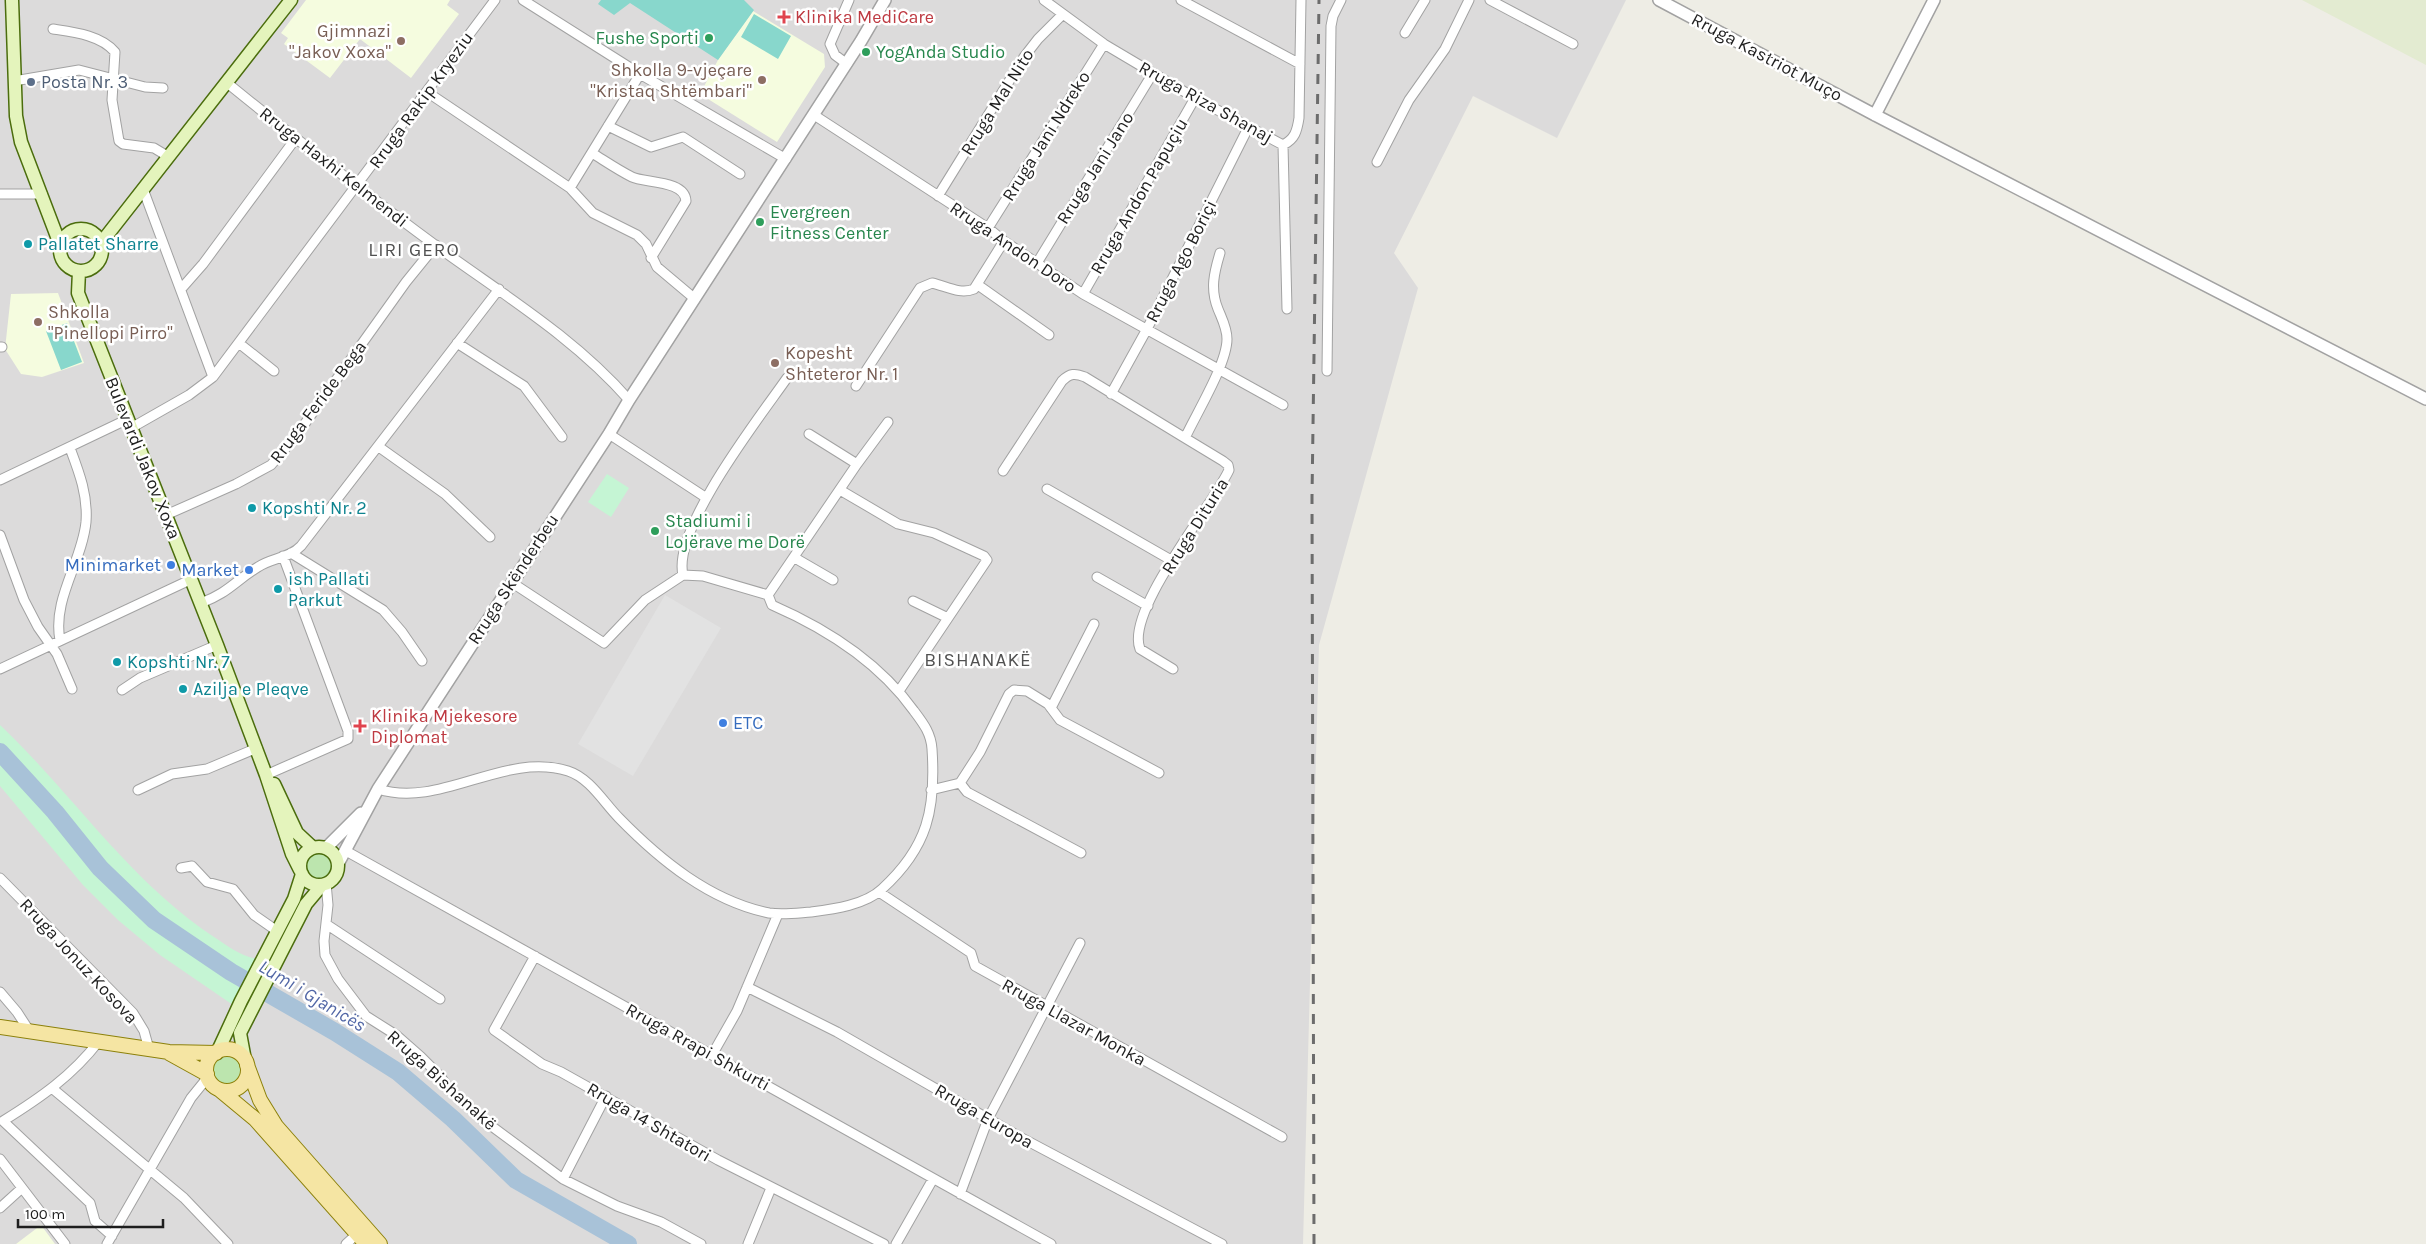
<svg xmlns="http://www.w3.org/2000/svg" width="2426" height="1244" viewBox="0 0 2426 1244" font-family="Karla,sans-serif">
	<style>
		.residential { fill: #dcdbdb }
		.education { fill: #f5fcdf }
		.farmland { fill: #e3ebd1 }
		.grass { fill: #bce5ae }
		.park { fill: #c5f5d4 }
		.pitch { fill: #88d7cc }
		.parking { fill: #e2e2e2 }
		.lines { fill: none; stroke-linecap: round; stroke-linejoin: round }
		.river { stroke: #a8c2d8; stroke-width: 18 }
		.minor-casing { stroke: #a2a2a2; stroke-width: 11 }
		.tertiary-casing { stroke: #a2a2a2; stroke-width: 14 }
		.secondary-casing { stroke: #4b6d0d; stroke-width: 15 }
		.primary-casing { stroke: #8c810b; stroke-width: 16 }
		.minor { stroke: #fff; stroke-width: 9 }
		.tertiary { stroke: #fff; stroke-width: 11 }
		.secondary { stroke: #e4f4bc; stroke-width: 12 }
		.primary { stroke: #f5e5a3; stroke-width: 14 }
		.rail { stroke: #6c6c6c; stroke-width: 3; stroke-dasharray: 10 10; stroke-linecap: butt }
		.health-dot { fill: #e0444e; stroke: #fff; stroke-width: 2 }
		.leisure-dot { fill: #2e9e5b; stroke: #fff; stroke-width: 2 }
		.education-dot { fill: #8d6e63; stroke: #fff; stroke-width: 2 }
		.service-dot { fill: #5c6f8a; stroke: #fff; stroke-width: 2 }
		.culture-dot { fill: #0f9aa8; stroke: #fff; stroke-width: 2 }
		.shop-dot { fill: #3f7fe0; stroke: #fff; stroke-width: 2 }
		.labels { text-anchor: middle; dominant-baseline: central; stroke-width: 5; stroke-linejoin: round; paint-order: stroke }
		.health-label { font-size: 18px; fill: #be3a42; stroke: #fff; text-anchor: start }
		.education-label { font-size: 18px; fill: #785e54; stroke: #fff; text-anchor: end }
		.leisure-label { font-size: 18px; fill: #27864d; stroke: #fff; text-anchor: start }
		.street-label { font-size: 18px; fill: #1e1e1e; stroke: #fff }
		.service-label { font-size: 18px; fill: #4e5e75; stroke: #fff; text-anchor: start }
		.culture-label { font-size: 18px; fill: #0d838f; stroke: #fff; text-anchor: start }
		.shop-label { font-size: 18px; fill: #366cbe; stroke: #fff; text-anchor: end }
		.neighbourhood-label { font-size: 19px; letter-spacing: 1px; fill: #515151; stroke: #fff }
		.water-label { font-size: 19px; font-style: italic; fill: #5267a6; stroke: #fff }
	</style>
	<rect width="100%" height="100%" fill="#eeede5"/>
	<path class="residential" d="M0,0h1626l-69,138 -84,-42 -79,157 24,35 -99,357 -16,599h-1303z"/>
	<path class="education" d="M306,0h144l-3,5 12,9 -48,64 -51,-39 -30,39 -46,-34 4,-6 -7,-5z
		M753,11l71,43 1,13 -48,75 -77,-48 18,-34z
		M58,293l26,70 -42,14 -21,-3 -16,-25 6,-55z
		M41,1225l14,19h-39z"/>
	<path class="farmland" d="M2302,0h124v65z"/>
	<path class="grass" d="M305 866a14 14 0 1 1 28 0a14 14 0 1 1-28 0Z
		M213 1071a14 14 0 1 1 28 0a14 14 0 1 1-28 0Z"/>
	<path class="park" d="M607,474l22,14 -18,29 -23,-15z
		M0,725c73,69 128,155 214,212 14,9 26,19 43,22l-24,46 -73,-50 -42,-35 -35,-35 -83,-99z"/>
	<path class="pitch" d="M601,0h143l10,10 -36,50 -88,-57 -16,12 -16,-11z
		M754,14l37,22 -13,23 -37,-22z
		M67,323l15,39 -21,8 -15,-39z"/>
	<path class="parking" d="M665,595l56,33 -88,148 -55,-32z"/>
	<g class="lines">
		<path class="river" d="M0,752l55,60 45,56 54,52 77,52 104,60 63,40 55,47 63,61 112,64"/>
		<defs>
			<path id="minor" d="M523,0l117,74 146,85
				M1044,0l60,44 91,54 88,47 4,164
				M1181,0l119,64
				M1490,0l83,44
				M53,29c20,3 48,6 62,23l-3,48 7,41 4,3 31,4 15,9
				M1405,33l20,-33
				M847,64l-12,-9 -5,-11 19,-44
				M14,81l65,-11 66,17 18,1
				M226,82c69,56 138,111 209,163 67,49 139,92 194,155
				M427,92l143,96 23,25 44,22 9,9 11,23 38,32
				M814,115l174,113 16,13 79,53 200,111
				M608,126l43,21 32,-10 57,37
				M1283,145c12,-6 14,-14 16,-27l2,-118
				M592,153c13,8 26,17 40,24 12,6 53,3 54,24l-35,57
				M1377,162l32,-62 36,-51 24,-49
				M570,188l70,-114
				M143,189l70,188
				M0,194h42
				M938,196l86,-139 14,-18 25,-25
				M988,228l116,-184
				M1037,263l116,-190
				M978,285l71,50
				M181,289l22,-25 93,-126
				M1083,294l112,-196
				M457,343l67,43 38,51
				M240,344l34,27
				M0,347h2
				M1327,371l4,-345 2,-10 8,-16
				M856,386l64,-98 12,-5c14,3 28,12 42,6l30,-48
				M1111,394l36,-65 101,-201
				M131,428l58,-33 24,-18 282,-377
				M609,434l96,63
				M379,447l66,47 45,43
				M857,464l31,-42
				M1003,471l59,-90c8,-8 13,-8 23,-4l100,61c11,-24 42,-74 42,-99 0,-11 -5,-20 -9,-30 -8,-20 -4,-36 2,-56
				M0,480l128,-61
				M1047,489l124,71
				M840,490l58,34 36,9 50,23 3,4 -88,131
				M166,515l70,-31 35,-19 25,-29 110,-154 30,-37
				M0,535l24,65 14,27 19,27 15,35
				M291,553l92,57 19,22 20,29
				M795,558l38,22
				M683,575c-11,-46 76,-157 104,-197
				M1097,577l51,29
				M768,595l89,-131 -48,-30
				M913,601l35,17
				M201,603c27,-10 34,-22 57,-36 13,-9 32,-9 43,-21l198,-257
				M60,640c-8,-41 22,-78 26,-118 2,-27 -7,-50 -16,-74
				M0,669l192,-90
				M1173,669l-33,-20c-15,-38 72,-142 89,-179l-1,-5 -5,-4 -38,-23
				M122,690l18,-12 77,-33
				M1051,708l43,-84
				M266,775l82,-36v-8l-65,-175
				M378,789c63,20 126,-38 190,-18 22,7 36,32 51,47 41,42 91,83 150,95 14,2 28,0 42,-1 23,-3 54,-7 71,-23 46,-42 54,-80 50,-140 -1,-16 -9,-26 -18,-38 -35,-49 -87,-82 -142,-106l-4,-10 -65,-19 -20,-1 -38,25 -41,43 -93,-61
				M138,790l34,-16 35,-5 50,-21
				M931,790l29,-7
				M346,851l705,393
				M1081,853l-114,-61 -7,-9 20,-31 29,-58 5,-4 13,1 21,13 12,16 99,53
				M181,868l11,-2 15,16 26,7 21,26 23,16
				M0,878l133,135 11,18 5,18
				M326,883l2,22 -4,36 1,14 13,24 28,37 30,19 25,22 19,19 10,14 32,29 81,60 54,27 44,16 40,22
				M879,892l92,61 4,13 307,171
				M326,924l114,75
				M535,956l-41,74 48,34 19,8 157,88 166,84
				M747,987l90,45 183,105 202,107
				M0,992l17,20 13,20
				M99,1041c-27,35 -59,57 -96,80l87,82 5,18 17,15
				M712,1055l25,-44 41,-97
				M53,1089l131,109 44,46
				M0,1159l65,85
				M563,1179l43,-83
				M960,1194l28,-75 92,-176
				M0,1208l22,-20
				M107,1244l84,-146 17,-21
				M346,1244l11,-10
				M748,1244l23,-56
				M896,1244l37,-65"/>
			<path id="tertiary" d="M1659,0l216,115 551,284
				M1875,115l59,-115
				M326,848l35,-35
				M338,864l40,-75 231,-355 20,-34 232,-359 24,-41"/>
			<path id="secondary" d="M12,0l4,116 5,26 40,105
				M60 250a21 21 0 1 1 42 0a21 21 0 1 1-42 0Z
				M101,243l190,-243
				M79,271l-1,22 139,352 49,130 26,79 8,16
				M274,784l23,49 15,14
				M300 866a19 19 0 1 1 38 0a19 19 0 1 1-38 0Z
				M217,1053l24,-52 53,-102 8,-25
				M245,1060l-5,-27 66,-129 16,-19"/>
			<path id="primary" d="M0,1027l169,25 47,1
				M206 1070a21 21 0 1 1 42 0a21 21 0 1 1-42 0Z
				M169,1053l38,21
				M247,1065l13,35 16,26 104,118
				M220,1090l35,29 111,125"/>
		</defs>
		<use href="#minor" class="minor-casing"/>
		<use href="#tertiary" class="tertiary-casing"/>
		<use href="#secondary" class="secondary-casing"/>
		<use href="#primary" class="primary-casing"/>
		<use href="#minor" class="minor"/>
		<use href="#tertiary" class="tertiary"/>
		<use href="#secondary" class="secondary"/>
		<use href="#primary" class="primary"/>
		<path class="rail" d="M1314,1244l-2,-747 7,-497"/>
	</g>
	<g class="health-dot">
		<path d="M781.5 9.5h5v5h5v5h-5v5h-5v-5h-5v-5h5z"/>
		<path d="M357.5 718.5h5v5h5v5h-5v5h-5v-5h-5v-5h5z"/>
	</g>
	<g class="leisure-dot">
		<circle cx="709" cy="38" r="5"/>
		<circle cx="866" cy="52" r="5"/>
		<circle cx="760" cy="222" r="5"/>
		<circle cx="655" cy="531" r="5"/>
	</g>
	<g class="education-dot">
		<circle cx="401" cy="41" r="5"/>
		<circle cx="762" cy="80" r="5"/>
		<circle cx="38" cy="322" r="5"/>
		<circle cx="775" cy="363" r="5"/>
	</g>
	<circle class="service-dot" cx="31" cy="82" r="5"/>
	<g class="culture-dot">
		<circle cx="28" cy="244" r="5"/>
		<circle cx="252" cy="508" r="5"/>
		<circle cx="278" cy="589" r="5"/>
		<circle cx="117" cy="662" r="5"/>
		<circle cx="183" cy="689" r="5"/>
	</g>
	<g class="shop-dot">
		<circle cx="171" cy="565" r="5"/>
		<circle cx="249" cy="570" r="5"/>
		<circle cx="723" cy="723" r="5"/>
	</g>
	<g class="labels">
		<g class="health-label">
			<text x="795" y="17">Klinika MediCare</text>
			<text x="371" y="716">Klinika Mjekesore<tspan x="371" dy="21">Diplomat</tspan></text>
		</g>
		<g class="education-label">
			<text x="391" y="31">Gjimnazi<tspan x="391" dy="21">"Jakov Xoxa"</tspan></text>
			<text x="752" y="70">Shkolla 9-vjeçare<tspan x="752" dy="21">"Kristaq Shtëmbari"</tspan></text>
			<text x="48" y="312" text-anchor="start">Shkolla<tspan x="48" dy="21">"Pinellopi Pirro"</tspan></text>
			<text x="785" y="353" text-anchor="start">Kopesht<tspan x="785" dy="21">Shteteror Nr. 1</tspan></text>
		</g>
		<g class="leisure-label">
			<text x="699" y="38" text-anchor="end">Fushe Sporti</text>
			<text x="876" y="52">YogAnda Studio</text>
			<text x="770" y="212">Evergreen<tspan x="770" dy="21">Fitness Center</tspan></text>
			<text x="665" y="521">Stadiumi i<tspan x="665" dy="21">Lojërave me Dorë</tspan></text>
		</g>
		<g class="street-label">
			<text transform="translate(1767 57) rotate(28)">Rruga Kastriot Muço</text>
			<text transform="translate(421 100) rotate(-54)">Rruga Rakip Kryeziu</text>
			<text transform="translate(997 102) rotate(-58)">Rruga Mal Nito</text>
			<text transform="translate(1206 102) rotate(29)">Rruga Riza Shanaj</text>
			<text transform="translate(1046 136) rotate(-58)">Rruga Jani Ndreko</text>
			<text transform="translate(334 167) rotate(38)">Rruga Haxhi Kelmendi</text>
			<text transform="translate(1095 168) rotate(-58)">Rruga Jani Jano</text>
			<text transform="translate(1139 196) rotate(-60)">Rruga Andon Papuçiu</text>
			<text transform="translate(1013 247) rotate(34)">Rruga Andon Doro</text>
			<text transform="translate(1181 261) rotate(-63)">Rruga Ago Boriçi</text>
			<text transform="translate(318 402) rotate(-53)">Rruga Feride Bega</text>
			<text transform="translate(143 458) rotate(68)">Bulevardi Jakov Xoxa</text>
			<text transform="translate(1195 526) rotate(-58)">Rruga Dituria</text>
			<text transform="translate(513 579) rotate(-57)">Rruga Skënderbeu</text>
			<text transform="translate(79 961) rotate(47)">Rruga Jonuz Kosova</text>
			<text transform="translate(1074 1022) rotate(29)">Rruga Llazar Monka</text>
			<text transform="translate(698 1047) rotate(29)">Rruga Rrapi Shkurti</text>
			<text transform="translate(442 1080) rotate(42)">Rruga Bishanakë</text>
			<text transform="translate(984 1116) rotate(30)">Rruga Europa</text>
			<text transform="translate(649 1122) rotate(30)">Rruga 14 Shtatori</text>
		</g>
		<g class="service-label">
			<text x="41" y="82">Posta Nr. 3</text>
		</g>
		<g class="culture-label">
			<text x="38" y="244">Pallatet Sharre</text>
			<text x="262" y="508">Kopshti Nr. 2</text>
			<text x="288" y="579">ish Pallati<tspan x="288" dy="21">Parkut</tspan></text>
			<text x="127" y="662">Kopshti Nr. 7</text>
			<text x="193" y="689">Azilja e Pleqve</text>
		</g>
		<g class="shop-label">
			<text x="161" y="565">Minimarket</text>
			<text x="239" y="570">Market</text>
			<text x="733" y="723" text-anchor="start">ETC</text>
		</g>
		<g class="neighbourhood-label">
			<text x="414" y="250">LIRI GERO</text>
			<text x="978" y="660">BISHANAKË</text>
		</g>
		<g class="water-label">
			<text transform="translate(312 996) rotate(31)">Lumi i Gjanicës</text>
		</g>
	</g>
	<path d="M18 1219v8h145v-8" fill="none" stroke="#1e1e1e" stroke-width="2.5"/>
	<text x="25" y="1219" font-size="15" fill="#1e1e1e" stroke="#ffffff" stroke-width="4" paint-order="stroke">100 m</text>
</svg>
